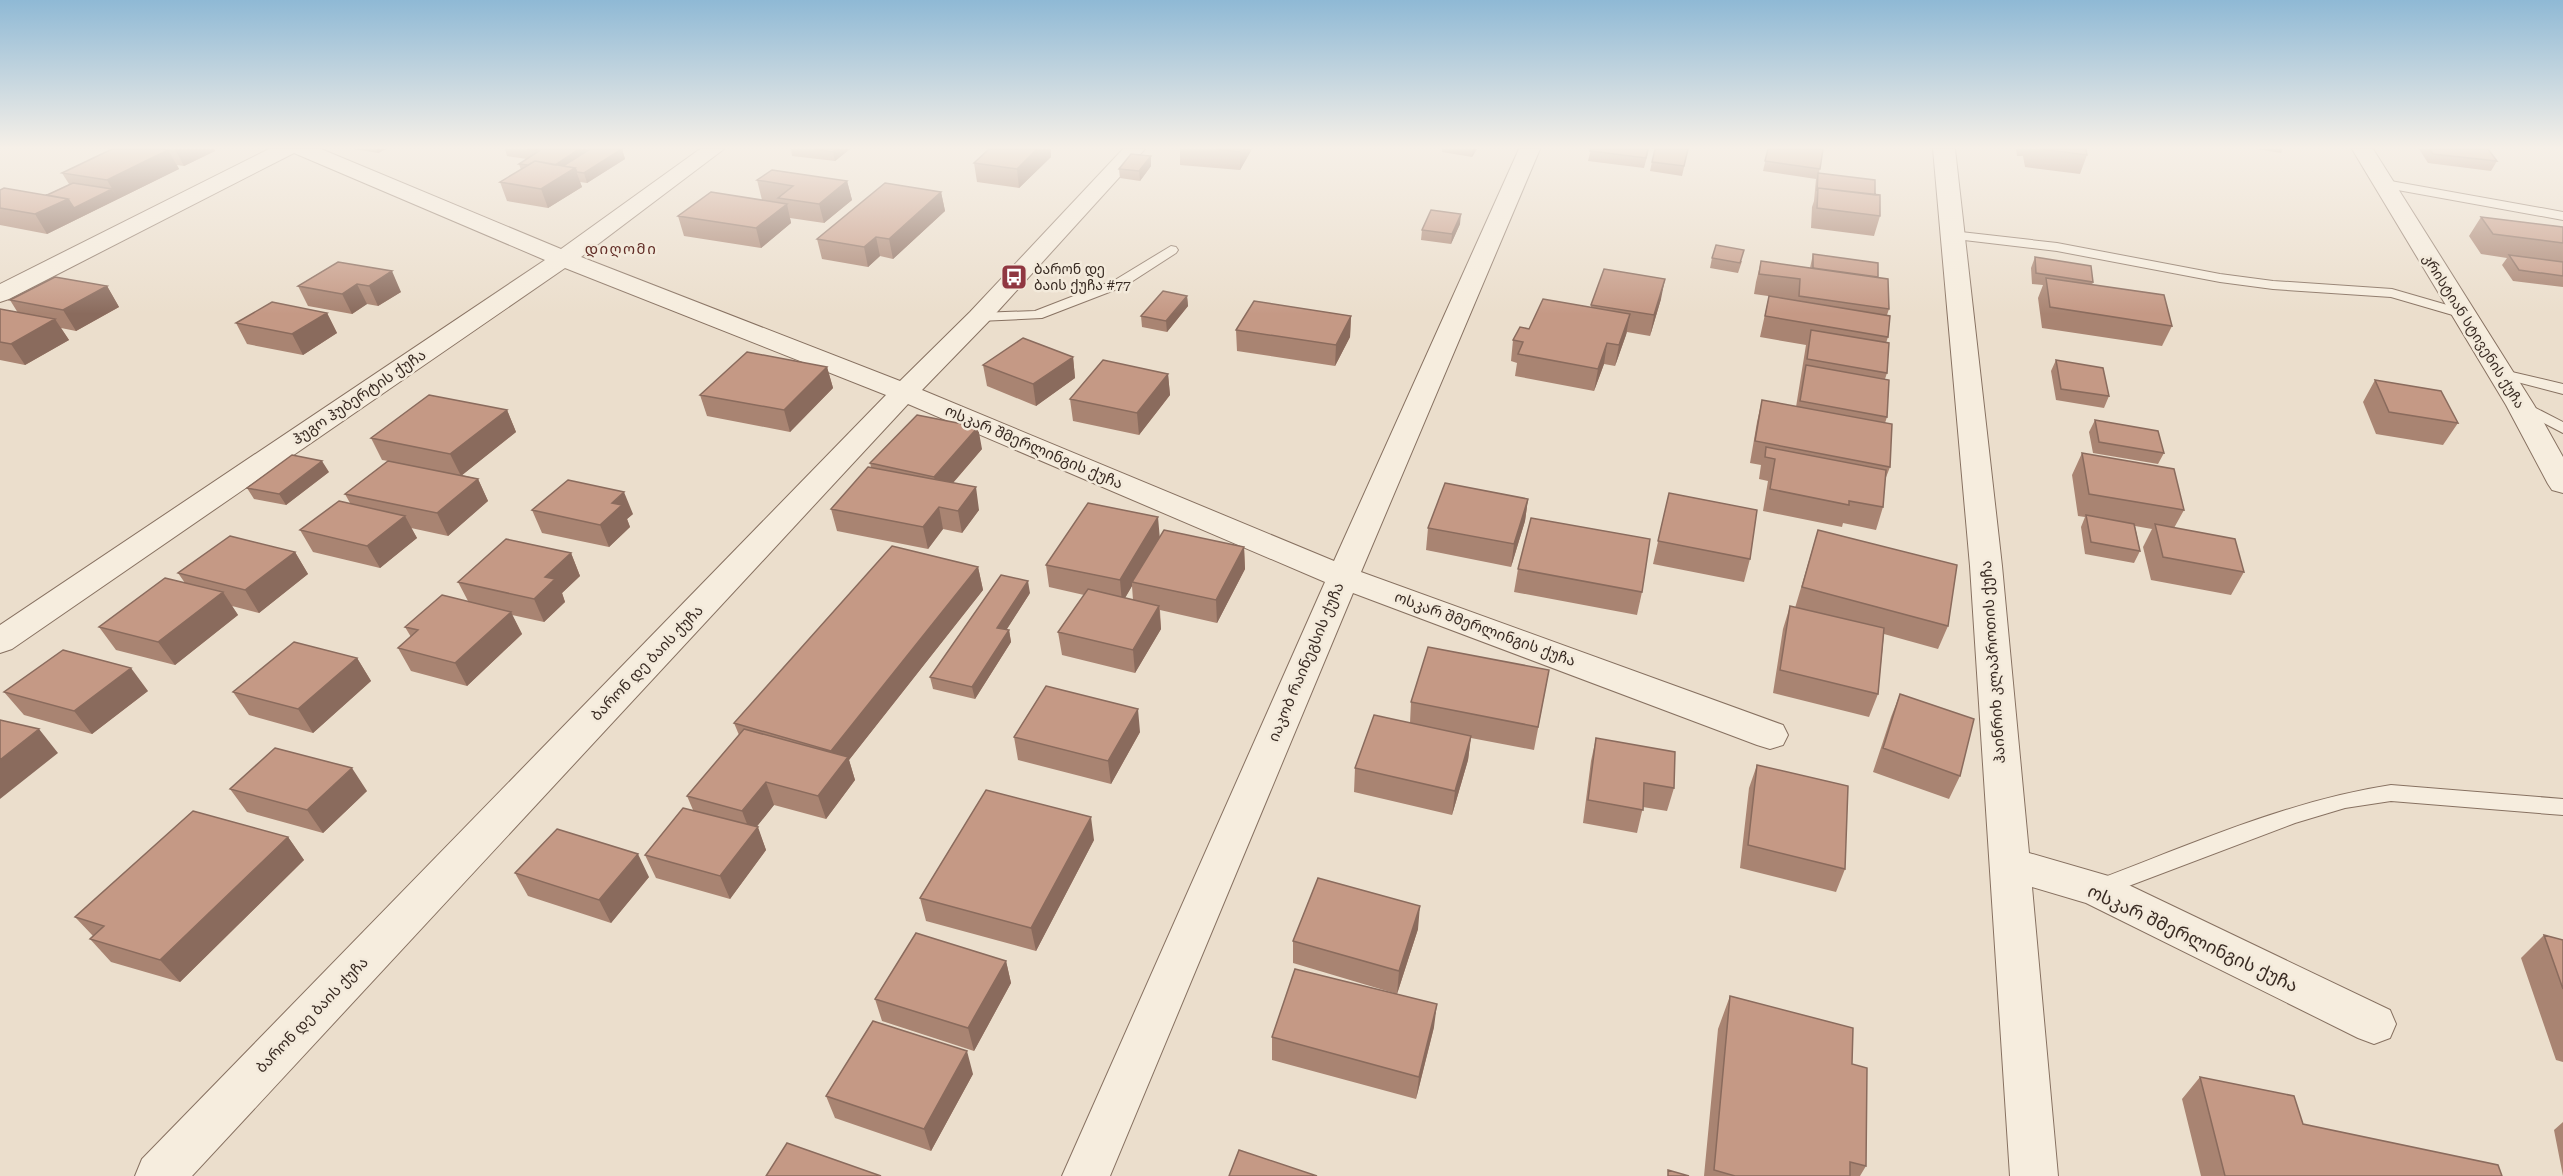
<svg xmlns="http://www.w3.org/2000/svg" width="2563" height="1176" viewBox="0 0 2563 1176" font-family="'Roboto Serif','Noto Sans Georgian',serif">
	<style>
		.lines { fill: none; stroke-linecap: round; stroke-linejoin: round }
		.lane-casing { stroke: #877161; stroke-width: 2 }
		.street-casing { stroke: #877161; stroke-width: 2 }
		.lane { fill: #f6edde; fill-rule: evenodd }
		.street { fill: #f6edde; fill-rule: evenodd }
		.wall { fill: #a98472; fill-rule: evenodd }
		.shaded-wall { fill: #8a6b5d }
		.building { fill: #c59985; stroke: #8a6b5d; stroke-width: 1.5 }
		.labels { text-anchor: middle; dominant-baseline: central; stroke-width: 5; stroke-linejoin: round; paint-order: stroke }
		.far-poi-label { font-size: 14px; fill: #392b23; stroke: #f3eadb; text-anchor: start }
		.far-street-label { font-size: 14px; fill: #392b23; stroke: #f3eadb }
		.far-quarter-label { font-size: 15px; letter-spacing: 1.5px; fill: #612c26; stroke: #f3eadb }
		.street-label { font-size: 15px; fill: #392b23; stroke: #f3eadb }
		.near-street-label { font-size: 18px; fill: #392b23; stroke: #f3eadb }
	</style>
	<rect width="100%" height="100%" fill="#ebdecc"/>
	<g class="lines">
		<defs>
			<path id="lane" d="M2385,180l178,32v8l-182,-33 -2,-3z
				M1952,231l105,12 163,31 53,7 119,8 76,22 2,3 -7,4 -72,-21 -118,-8 -53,-7 -163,-31 -110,-13 -1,-3 1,-3z
				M1171,246l5,1 2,3 -2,3 -51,33 -83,32 -63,3 -7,-4 7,-4 56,-2 80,-31z
				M2499,369l64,15v10l-69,-18 -2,-3 2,-3z
				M2520,400l43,22v11l-48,-25 -3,-3z
				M2391,785l172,14v16l-172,-14 -46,7 -50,15 -198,75 -8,-3 -3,-6 3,-6c99,-37 197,-82 302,-98z"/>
			<path id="street" d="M269,149h52l240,100 139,-100h24l-143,108 319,124 70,-69 153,-163h22l-157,173 -66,68 412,171 185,-412h21l-179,423 422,153 5,10 -5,10 -13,4 -13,-4 -404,-152 -243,583h-48l263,-594 -417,-178 -716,772h-57l7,-17 744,-764 -321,-127 -553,381 -12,4v-28l545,-365 -251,-107 -285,146 -9,3v-18z
				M1933,149h22l47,417 27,287 83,24 278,133 6,14 -6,14 -16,6 -16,-6 -272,-135 -54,-16 26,289h-48l-40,-610z
				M2352,149h21l161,256 29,52v36l-11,-3 -4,-6 -42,-79z"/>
		</defs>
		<use href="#lane" class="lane-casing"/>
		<use href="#street" class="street-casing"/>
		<use href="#lane" class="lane"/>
		<use href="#street" class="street"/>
	</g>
	<path class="wall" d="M112,149h102l1,2 -31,15 -7,-1 2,4 -132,65 -47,-9v-35l47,5 22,-11 -7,-11z
		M354,149h32l-8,4z
		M505,149h82v2l35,-2 3,10 -38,24 -7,-1 2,5 -34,21 -41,-7 -7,-19 21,-12 -2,-6 8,-5 -20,-3z
		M791,149h59l-15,12 -43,-5z
		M989,149h62v8l-32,31 -42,-6 -3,-19z
		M1180,149h72l-12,21 -60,-5z
		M1442,149h35l-5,8 -30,-5z
		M1591,149h58l-5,19 -56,-7z
		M1768,149h55l-4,24 56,22 5,21 -6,20 -63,-8 1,-21 2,-6 2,-22 -53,-8z
		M2016,149h70l1,6 -7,19 -55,-7 -2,-11h-6z
		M2257,149h26l-2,4z
		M2419,149h69l9,12 -6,10 -63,-8z
		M1151,156v10l-11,15 -20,-3 -1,-9z
		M1686,159l-4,17 -32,-5 2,-9z
		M757,180l90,1 5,19 -28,23 -34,-5 1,5 -30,25 -77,-12 -6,-20 101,-13 -17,-3z
		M941,192l4,19 -52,48 -13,-3 -12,11 -46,-8 -5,-20z
		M2481,217l82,10v60l-50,-6 -11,-16 5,-7 -26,-4 -12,-18z
		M1460,224l-9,20 -30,-4 1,-10z
		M1813,254l65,23 11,32 -2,6 1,22 -2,6 1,30 -2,6 2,38 -2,6 5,44 -5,13 -2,27 -7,23 -33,-7 -1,4 -79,-16 5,-30 -9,-2 2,-14 -11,-2 7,-41 5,-22 34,7 10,-62 -46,-8 9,-41 26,4 -41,-6 2,-12 5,-21 49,7z
		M2035,257l58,25 -1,3 80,41 -10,20 -120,-18 -4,-30 5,-13 -11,-1 -1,-16z
		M1712,258l30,3 -4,12 -28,-5z
		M338,262l63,30 -23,14 -11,-2 -15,10 -44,-8 -10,-20z
		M107,286l12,21 -43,24 -15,-3 8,12 -44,25 -25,-5v-51l18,4 -8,-13z
		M1187,296l1,10 -21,26 -25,-5 -1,-11z
		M1661,299l-11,37 -23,-4 -12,34 -11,-2 -10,27 -79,-15 2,-13 -6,-2 2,-21 16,-11 62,-22v-2z
		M327,313l10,20 -34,22 -56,-11 -11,-21z
		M1351,316l-1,21 -15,29 -98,-15 -1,-21z
		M1073,357l2,21 -39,28 -49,-20 -4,-21z
		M2056,360l53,36 -5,12 -48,-8 -5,-29z
		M827,367l6,21 -43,44 -83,-16 -7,-21z
		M1168,374l2,21 -31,40 -66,-14 -3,-22z
		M2375,380l83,43 -15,22 -67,-11 -13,-32z
		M507,410l9,22 -54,43 16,4 10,22 -40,35 -37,-8 6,10 -37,30 -67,-16 -13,-22 50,-27 -5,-9 43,-33 -6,-1 -11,-22z
		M2095,420l69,33 -6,11 -65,-11 -4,-21z
		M982,449l-29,34 26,27 -17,23 -19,-4 -15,20 -91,-18 -6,-22 40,-42 -1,-4z
		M2082,453l102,57 -10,18 70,44 -13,23 -80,-15 -8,-33 9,-18 -17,-3 5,25 -6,12 -49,-9 -4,-27 4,-10 -7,-1 -6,-41z
		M329,472l-43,33 -32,-6 -7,-11z
		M1669,493l81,66 -6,23 -91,-18z
		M1528,499l-3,22 -14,46 -85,-17 2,-22z
		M532,510l101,4 -6,5 3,8 -21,20 -67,-14z
		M1818,530l130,96 -10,23 -54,-15 -6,60 -9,23 -96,-24 10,-64 7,-23 5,2z
		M1160,537l84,10 1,22 -28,54 -57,-13 1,19 -26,44 -73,-18 -4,-23 26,-37 -35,-8 -3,-22zM1132,586l1,14 -8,-2z
		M295,552l13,22 -49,39 -27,-7 6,9 -63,50 -59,-15 -17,-23 86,-44 -7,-10z
		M571,553l9,23 -18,17 3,9 -21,20 -32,-7 10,19 -55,52 -56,-15 -13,-23 13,-11 -6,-10 63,-26 -10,-19z
		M978,567l5,23 -134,170 6,20 -29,39 -52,-14 -17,21 9,24 -36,49 -74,-21 -11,-23 48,-45 -6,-14 52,-61 -5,-12z
		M1518,569l124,23 -5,23 -123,-23z
		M1030,593l-24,37h3l2,12 -36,57 -42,-10 -3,-12z
		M357,658l14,23 -58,52 -64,-18 -16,-23z
		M1549,670l-15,80 -63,-12 -3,22 -16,55 -98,-23 1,-24 55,-45 1,-21z
		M148,691l-56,43 -68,-19 -20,-23z
		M1900,694l60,82 -11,23 -76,-27 18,-55z
		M1140,732l-29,52 -93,-24 -4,-23z
		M1596,738l78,50 -7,23 -24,-4 -6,26 -54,-10 8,-62z
		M1757,765l88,104 -9,23 -96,-24 9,-80z
		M230,789l137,2 -44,42 -76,-21z
		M288,837l16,23 -124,122 -69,-20 -21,-23 3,-3 -18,-19z
		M1094,840l-58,111 -110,-30 -6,-23z
		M515,873l134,4 -38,46 -83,-27z
		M1418,929l-21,65 -104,-31v-22z
		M2544,935l19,5v122l-7,-2 -35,-102z
		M1006,961l5,22 -37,68 -92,-30 -7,-22z
		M1730,996l122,68 14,102 -6,10h-156l14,-147z
		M1434,1027l-18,72 -144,-39v-23z
		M973,1074l-42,77 -96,-33 -9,-22z
		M2200,1077l103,47 199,52h-301l-19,-77z
		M2563,1122v54l-9,-46z"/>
	<path class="shaded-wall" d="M175,149h39l1,2 -31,15z
		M376,149h10l-8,4z
		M579,149h8l2,6 -24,15 -16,-2z
		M622,149l3,10 -38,24 -3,-10z
		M836,149h14l-15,12 -2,-9z
		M1037,149h14v8l-32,31 -2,-19z
		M1241,149h11l-12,21v-18z
		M1473,149h4l-5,8z
		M168,150l11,19 -61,30 -11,-19z
		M1151,156v10l-11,15 -1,-10z
		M575,168l7,19 -34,21 -7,-19z
		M847,181l5,19 -28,23 -5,-19z
		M112,189l6,10 -71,35 -12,-20 33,-15z
		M941,192l4,19 -52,48 -4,-20z
		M787,204l4,19 -30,25 -5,-20z
		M1461,214l-1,10 -9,20 1,-10z
		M876,237l4,19 -12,11 -4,-20z
		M392,271l9,21 -23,14 -9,-20z
		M1665,279l-4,20 -11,37 4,-21z
		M357,284l10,20 -15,10 -10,-20z
		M107,286l12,21 -43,24 -13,-21z
		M1187,296l1,10 -21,26 -1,-11z
		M327,313l10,20 -34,22 -11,-21z
		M1630,314l-4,21 -11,31 4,-21z
		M1351,316l-1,21 -15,29 1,-21z
		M55,319l14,21 -44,25 -14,-21z
		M1607,343l-3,21 -10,27 4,-22z
		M1073,357l2,21 -39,28 -3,-22z
		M827,367l6,21 -43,44 -6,-22z
		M1168,374l2,21 -31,40 -2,-22z
		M507,410l9,22 -55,44 -11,-22z
		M978,427l4,22 -43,50 -5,-22z
		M322,461l7,11 -43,33 -7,-11z
		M478,479l10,22 -40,35 -11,-23z
		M976,487l3,23 -17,23 -4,-22z
		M624,492l9,22 -6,5 3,8 -21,20 -9,-22 12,-22z
		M1528,499l-3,22 -14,46 3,-23z
		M939,507l4,22 -15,20 -5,-22z
		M405,516l12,22 -37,30 -13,-22z
		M1158,517l2,23 -28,42v4l-10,17 -2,-23z
		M1244,547l1,22 -28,54 -1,-23z
		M295,552l13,22 -49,39 -14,-23z
		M571,553l9,23 -18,17 3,9 -21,20 -10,-23 11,-22z
		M978,567l5,23 -134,170 6,20 -29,39 -8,-23 19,-25 -6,-20z
		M1028,581l2,12 -30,47 -3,-12z
		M223,592l15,23 -63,50 -17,-23z
		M1159,606l2,23 -26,44 -2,-23z
		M511,612l11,22 -55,52 -12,-23z
		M1009,630l2,12 -36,57 -3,-12z
		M357,658l14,23 -58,52 -15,-24z
		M131,668l17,23 -56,43 -18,-23z
		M1138,709l2,23 -29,52 -3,-23z
		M39,729l19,24 -58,46v-39z
		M1471,736l-3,24 -16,55 3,-24z
		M352,768l15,23 -44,42 -16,-23z
		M766,782l8,23 -23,29 -9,-23z
		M1091,817l3,23 -58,111 -5,-23z
		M758,827l8,23 -36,49 -10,-23z
		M288,837l16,23 -124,122 -20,-22z
		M638,854l11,23 -38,46 -12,-23z
		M1420,906l-2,23 -21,65 2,-23z
		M1006,961l5,22 -37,68 -6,-23z
		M1437,1004l-3,23 -18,72 3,-22z
		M967,1051l6,23 -42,77 -7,-22z"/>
	<path class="building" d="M112,149h51l5,1 -61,30 -45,-7z
		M527,149h52l-24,16 -20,-4 -7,4 -9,-1 20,-13z
		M590,149h32l-38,24 -7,-1 -2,-4 -12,-2z
		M814,149h22l-3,3z
		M989,149h48l-20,20 -43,-6z
		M1216,149h25l-1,3z
		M1591,149h57l-2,9 -56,-7z
		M1655,149h33l-4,17 -32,-4z
		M1768,149h55l-3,20 -55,-8z
		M2040,149h46l1,6z
		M2430,149h58l9,12 -64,-7z
		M1131,154l20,2 -12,15 -20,-2z
		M535,161l40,7 -34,21 -41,-7z
		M772,170l75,11 -28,23 -41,-6 15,-12 -36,-6z
		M1818,173l57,7v15l-57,-7 -1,3z
		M73,183l39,6 -38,19 -6,-9 -21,-4z
		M885,183l56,9 -52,47 -13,-2 -12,10 -47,-8z
		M4,188l64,11 -33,15 -35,-6v-18z
		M1818,188l62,7v21l-63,-8z
		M711,192l76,12 -31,24 -78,-12z
		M1431,210l30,4 -9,20 -30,-4z
		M2481,217l82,10v16l-70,-9z
		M1716,245l28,5 -4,13 -28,-5z
		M1813,254l65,9v14l-65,-9z
		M2509,255l54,7v14l-44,-6z
		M2035,257l56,9 2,16 -57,-9z
		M1761,261l127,18 1,30 -90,-13 1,-17 -41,-5z
		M338,262l54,9 -23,15 -12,-2 -15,10 -44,-8z
		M1604,269l61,10 -11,36 -63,-10z
		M55,277l52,9 -44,24 -53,-10z
		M2046,278l118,17 8,31 -122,-19z
		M1163,291l24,5 -21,25 -25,-5z
		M1769,296l121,20 -2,21 -123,-21z
		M1543,299l87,15 -11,31 -12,-2 -9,26 -80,-15 5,-12 -10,-2 7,-13 9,2z
		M1254,301l97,15 -15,29 -100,-15z
		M272,302l55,11 -35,21 -56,-11z
		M0,309l55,10 -44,25 -11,-2z
		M1811,330l78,13 -2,30 -80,-14z
		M1023,338l50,19 -40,27 -50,-19z
		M747,352l80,15 -43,43 -84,-15z
		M1103,360l65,14 -31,39 -67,-14z
		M2056,360l47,8 6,28 -48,-7z
		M1806,365l83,15 -2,37 -87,-16z
		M2375,380l66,11 17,32 -69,-11z
		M429,395l78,15 -57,44 -79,-16z
		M1762,400l130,24 -2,43 -135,-26z
		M917,415l61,12 -44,50 -64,-14z
		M2095,420l63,11 6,22 -65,-11z
		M1766,447l120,23 -3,37 -34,-6v4l-79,-16 5,-30 -10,-2z
		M2082,453l92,16 10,41 -95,-16z
		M292,455l30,6 -43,33 -32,-6z
		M388,461l90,18 -41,34 -92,-19z
		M868,467l108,20 -18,24 -19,-4 -16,20 -92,-18z
		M568,480l56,12 -12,11 10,2 -22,20 -68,-15z
		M1445,483l83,16 -14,45 -86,-16z
		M1669,493l88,17 -7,49 -92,-18z
		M339,501l66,15 -38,30 -67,-16z
		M1088,503l70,14 -38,63 -74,-15z
		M2086,515l48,9 6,27 -49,-9z
		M1531,518l119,21 -8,53 -124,-23z
		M2155,524l80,15 9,33 -81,-15z
		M1164,530l80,17 -28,53 -84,-18z
		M1818,530l139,35 -9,61 -146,-39z
		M230,536l65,16 -50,38 -67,-17z
		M506,539l65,14 -26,24 10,2 -21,20 -76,-17z
		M892,546l86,21 -147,184 -97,-28z
		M1001,575l27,6 -31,47 12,2 -37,57 -42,-10z
		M165,578l58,14 -65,50 -59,-15z
		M1088,589l71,17 -26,44 -75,-18z
		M442,595l69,17 -56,51 -57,-15 20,-18 -13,-3z
		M1790,606l94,22 -6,66 -98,-24z
		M294,642l63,16 -59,51 -65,-17z
		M1428,647l121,23 -11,57 -127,-25z
		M63,650l68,18 -57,43 -70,-19z
		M1046,686l92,23 -30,52 -94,-24z
		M1900,694l74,25 -14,57 -77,-28z
		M1374,715l97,21 -16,55 -100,-23z
		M0,720l39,9 -39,31z
		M744,729l104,28 -30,39 -52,-14 -24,29 -55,-15z
		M1596,738l79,14 -1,36 -30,-5 -1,27 -55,-10z
		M275,748l77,20 -45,42 -77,-21z
		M1757,765l91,21 -3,83 -97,-24z
		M986,790l105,27 -60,111 -111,-30z
		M683,808l75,19 -38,49 -75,-21z
		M193,811l95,26 -128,123 -70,-21 14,-13 -29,-9z
		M557,829l81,25 -39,46 -84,-27z
		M1318,878l102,28 -21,65 -106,-30z
		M916,933l90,28 -38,67 -93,-29z
		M2544,935l19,5v49z
		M1295,969l142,35 -18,73 -147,-40z
		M1730,996l123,32 -1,36 15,4 -1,98 -16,-4v14h-115l-21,-6z
		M873,1021l94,30 -43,78 -98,-33z
		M2200,1077l94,19 9,28 195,41 4,11h-277z
		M787,1143l94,33h-115z
		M1239,1150l78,26h-88z
		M1668,1170l21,6h-21z"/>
	<linearGradient id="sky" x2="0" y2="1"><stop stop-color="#8fb9d5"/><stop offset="0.47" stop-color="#f6f0e8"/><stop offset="1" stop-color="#f6f0e8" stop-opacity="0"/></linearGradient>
	<rect width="2563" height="314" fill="url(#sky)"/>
	<defs>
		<symbol id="bus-square" viewBox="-11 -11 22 22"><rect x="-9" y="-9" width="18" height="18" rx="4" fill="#903741" stroke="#f3eadb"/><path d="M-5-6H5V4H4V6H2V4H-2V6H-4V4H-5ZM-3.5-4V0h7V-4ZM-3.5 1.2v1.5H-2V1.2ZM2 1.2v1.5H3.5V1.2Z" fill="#fff"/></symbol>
	</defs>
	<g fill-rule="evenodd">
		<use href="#bus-square" x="999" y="262" width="30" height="30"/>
	</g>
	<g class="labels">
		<g class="far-poi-label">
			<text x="1034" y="269">ბარონ დე<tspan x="1034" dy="16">ბაის ქუჩა #77</tspan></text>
		</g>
		<g class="far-street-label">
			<text transform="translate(2474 331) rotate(58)">კრისტიან სტივენის ქუჩა</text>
		</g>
		<g class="far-quarter-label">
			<text x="621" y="249">დიღომი</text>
		</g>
		<g class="street-label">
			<text transform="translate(359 397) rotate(-34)">ჰუგო ჰუბერტის ქუჩა</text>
			<text transform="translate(1034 447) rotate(23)">ოსკარ შმერლინგის ქუჩა</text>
			<text transform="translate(1485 629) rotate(20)">ოსკარ შმერლინგის ქუჩა</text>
			<text transform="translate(1306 662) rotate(-67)">იაკობ რაინეგსის ქუჩა</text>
			<text transform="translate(1993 662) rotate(-94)">ჰაინრიხ კლაპროთის ქუჩა</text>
			<text transform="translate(647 663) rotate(-46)">ბარონ დე ბაის ქუჩა</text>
			<text transform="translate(312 1015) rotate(-46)">ბარონ დე ბაის ქუჩა</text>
		</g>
		<g class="near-street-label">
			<text transform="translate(2193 938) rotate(25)">ოსკარ შმერლინგის ქუჩა</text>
		</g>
	</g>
</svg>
